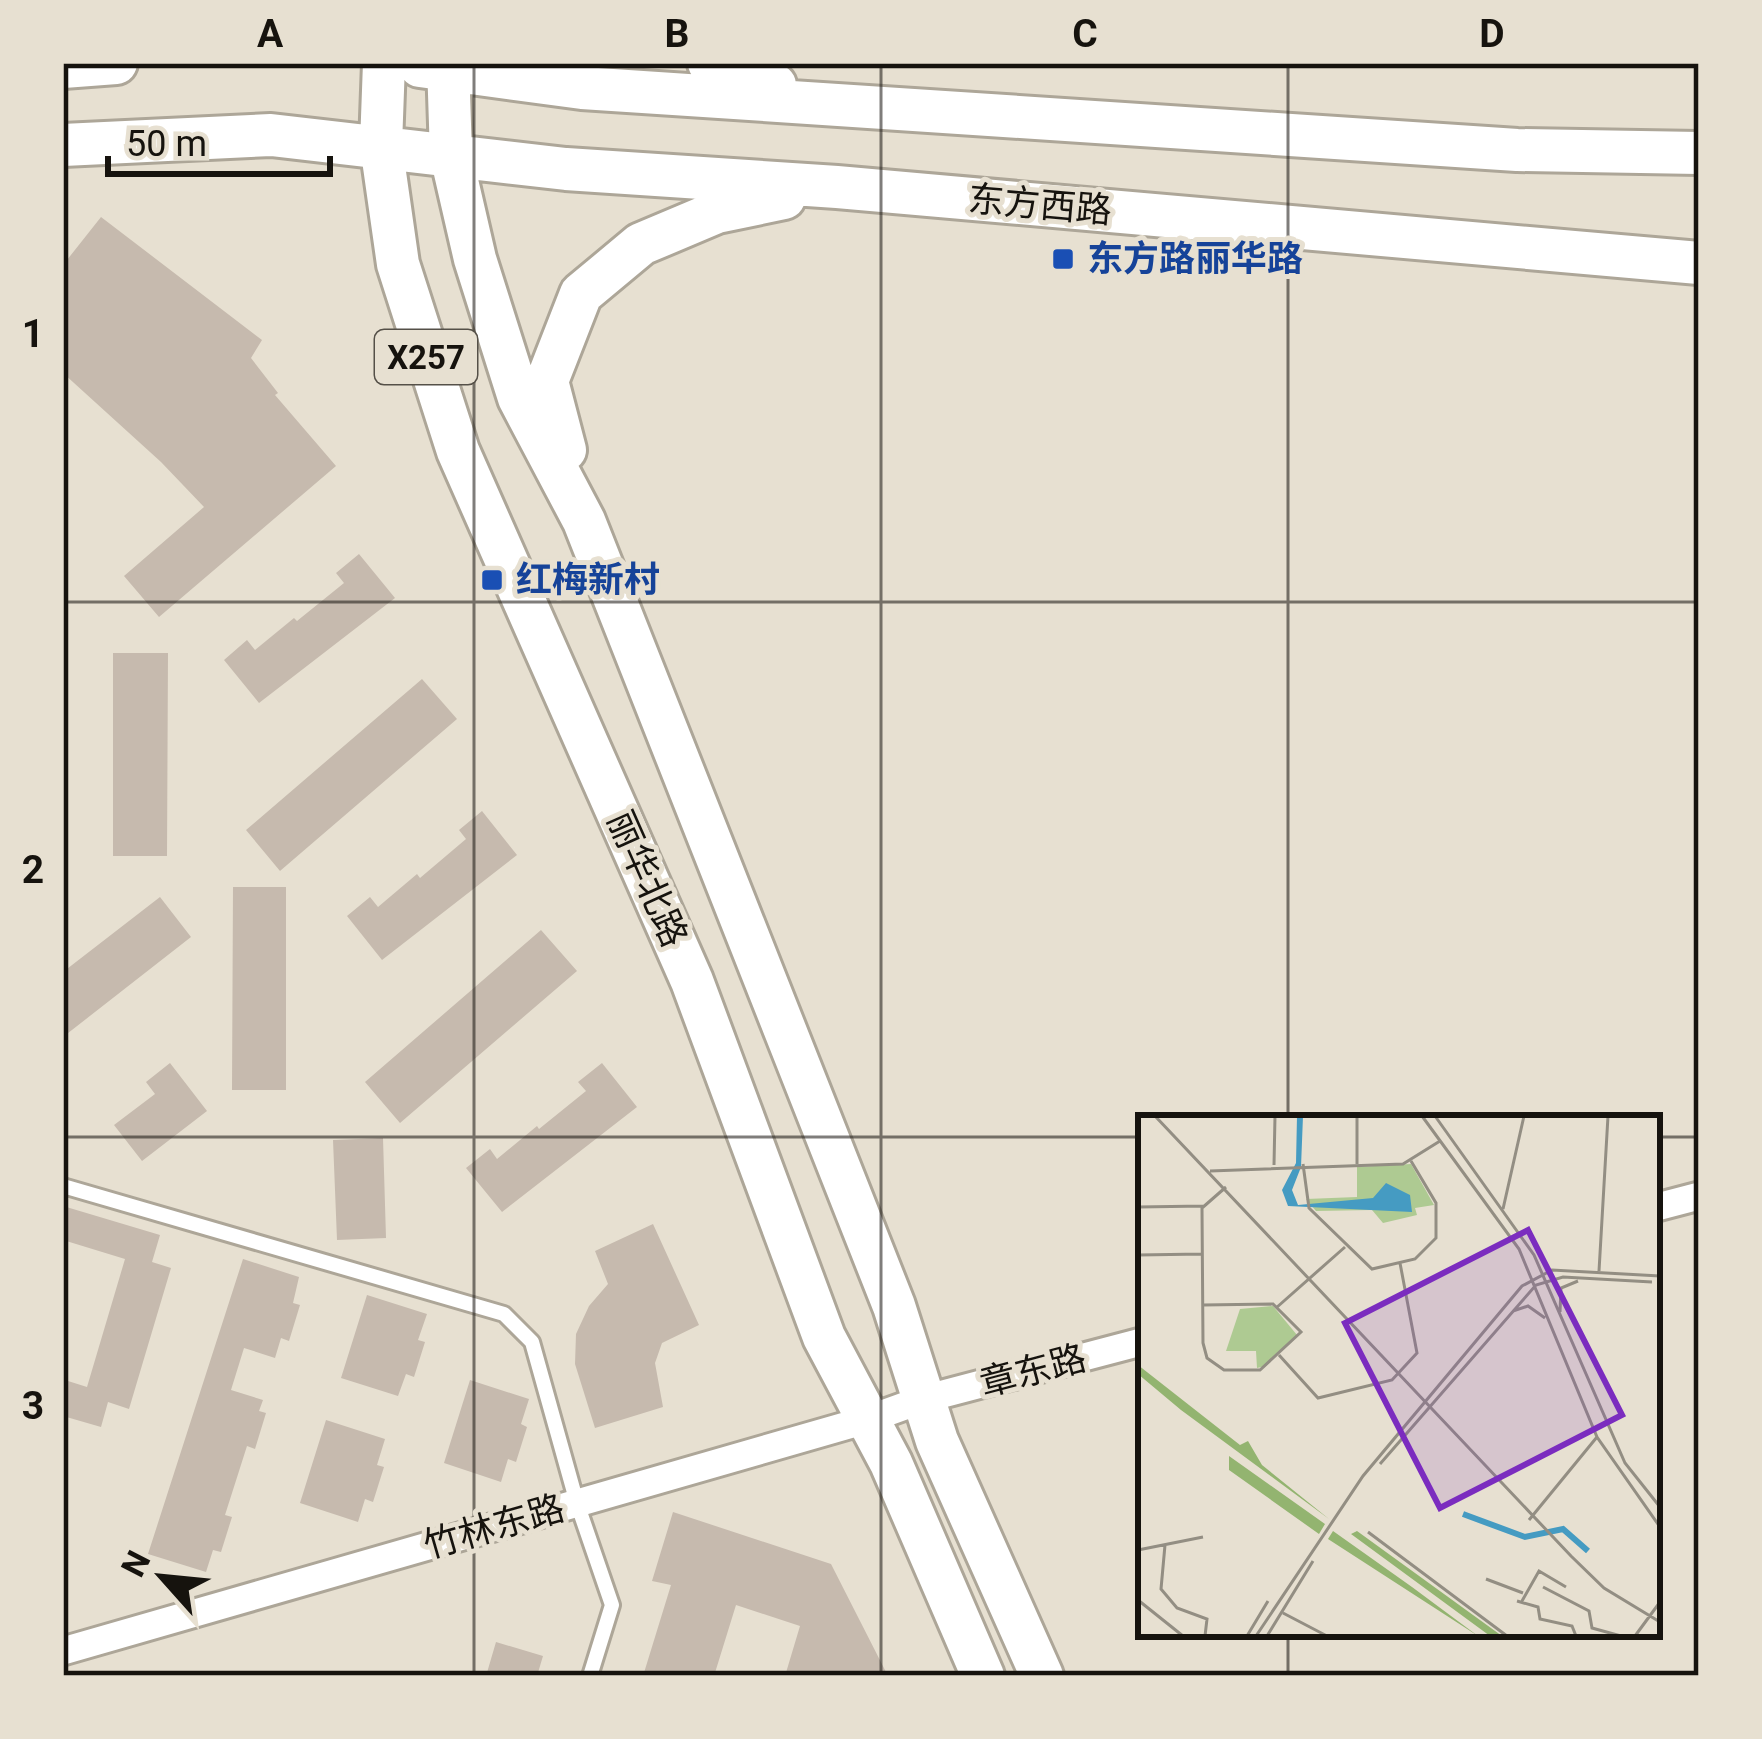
<svg xmlns="http://www.w3.org/2000/svg" width="1762" height="1739" viewBox="0 0 1762 1739" font-family="Roboto,'Noto Sans SC',sans-serif">
	<style>
		.building { fill: #c6baae }
		.lines { fill: none; stroke-linecap: round; stroke-linejoin: round }
		.service-casing { stroke: #ada698; stroke-width: 20 }
		.minor-casing { stroke: #ada698; stroke-width: 33 }
		.primary-casing { stroke: #ada698; stroke-width: 48 }
		.service { stroke: #fff; stroke-width: 14 }
		.minor { stroke: #fff; stroke-width: 27 }
		.primary { stroke: #fff; stroke-width: 42 }
		.grid { fill: none; stroke: #16130e; stroke-width: 3; stroke-opacity: 0.55 }
		.transit-dot { fill: #1a4fb4; stroke: #e7e0d1; stroke-width: 4.5 }
		.labels { text-anchor: middle; dominant-baseline: central; stroke-width: 10; stroke-linejoin: round; paint-order: stroke }
		.shield { fill: #e7e0d1; stroke: #555048; stroke-width: 3 }
		.shield-label { font-size: 33px; font-weight: bold; fill: #16130e }
		.street-label { font-size: 36px; fill: #16130e; stroke: #e7e0d1 }
		.transit-label { font-size: 36px; font-weight: bold; fill: #164399; stroke: #e7e0d1; text-anchor: start }
		.inset-river { fill: none; stroke: #459bc2; stroke-width: 6 }
		.inset-road { fill: none; stroke: #938e83; stroke-width: 3 }
		.view { fill: #7b2cbf; fill-opacity: 0.15; stroke: #7b2cbf; stroke-width: 6 }
		.inset-edge { fill: none; stroke: #16130e; stroke-width: 6 }
		.neatline { fill: none; stroke: #16130e; stroke-width: 4.5 }
		.grid-label { font-size: 39px; text-anchor: middle; font-weight: bold; fill: #16130e }
	</style>
	<rect width="100%" height="100%" fill="#e7e0d1"/>
	<path class="building" d="M101,217l161,123 -11,18 27,35 -3,2 61,71 -177,151 -35,-41 80,-69 -43,-45 -98,-89v-108z
		M359,554l36,44 -136,105 -35,-43 23,-20 8,10 39,-32 3,3 47,-38 -8,-10z
		M113,653h55l-1,203h-54z
		M422,679l35,40 -177,152 -34,-41z
		M482,811l35,44 -135,105 -35,-44 23,-19 8,10 39,-33 3,4 46,-39 -7,-9z
		M233,887h53v203h-54z
		M160,897l31,40 -128,100v-65z
		M541,930l36,41 -177,152 -35,-41z
		M170,1063l37,48 -65,50 -28,-36 41,-31 -9,-12z
		M602,1063l35,44 -135,105 -36,-44 24,-19 7,10 40,-33 2,3 47,-38 -8,-9z
		M383,1138l3,100 -49,2 -4,-100z
		M63,1206l97,29 -8,27 19,6 -42,141 -21,-7 -7,25 -38,-11v-17l5,-18 19,6 38,-128 -62,-19z
		M653,1224l46,101 -37,18 -7,20 8,44 -68,21 -20,-64 1,-30 13,-28 19,-22 -13,-33z
		M243,1259l56,18 -6,26 7,2 -11,36 -8,-3 -6,20 -31,-10 -13,42 32,10 -4,11 7,2 -11,36 -8,-3 -22,69 7,2 -11,35 -8,-2 -7,22 -58,-18z
		M367,1295l60,19 -9,26 7,2 -11,35 -8,-3 -8,22 -57,-18z
		M470,1380l59,19 -8,25 6,3 -11,35 -8,-3 -7,23 -57,-19z
		M326,1420l59,19 -8,26 7,2 -11,35 -8,-3 -7,23 -58,-19z
		M673,1512l158,52 57,112h-103l15,-50 -64,-21 -22,71h-71l28,-91 -19,-4z
		M496,1642l47,14 -6,20h-51z"/>
	<g class="lines">
		<defs>
			<path id="service" d="M63,1186l441,128 28,28 45,161 35,102 -22,71"/>
			<path id="minor" d="M1657,1207l42,-11
				M63,1651l803,-231 58,-21 217,-57"/>
			<path id="primary" d="M384,63l-3,82 17,119 60,187 234,530 132,356 67,126 92,213
				M448,63l3,92 24,104 44,139 65,123 310,785 43,135 105,235
				M709,63l66,22
				M420,66l162,22 935,62 182,3
				M63,67l53,-4
				M63,145l208,-10 295,34 271,18 862,76
				M565,450l-18,-69 34,-87 60,-50 76,-32 67,-14"/>
		</defs>
		<use href="#service" class="service-casing"/>
		<use href="#minor" class="minor-casing"/>
		<use href="#primary" class="primary-casing"/>
		<use href="#service" class="service"/>
		<use href="#minor" class="minor"/>
		<use href="#primary" class="primary"/>
	</g>
	<path class="grid" d="M474,63v1613M881,63v1613M1288,63v1055M63,602h1636M63,1137h1078M1657,1137h42M1288,1634v42"/>
	<g class="transit-dot">
		<rect x="1051" y="247" width="24" height="24" rx="6"/>
		<rect x="480" y="568" width="24" height="24" rx="6"/>
	</g>
	<g class="labels">
		<rect class="shield" x="375" y="330" width="102" height="54" rx="9"/>
		<g class="shield-label">
			<text x="426" y="357">X257</text>
		</g>
		<g class="street-label">
			<text transform="translate(1040 205) rotate(5)">东方西路</text>
			<text transform="translate(647 879) rotate(66)">丽华北路</text>
			<text transform="translate(1033 1371) rotate(-15)">章东路</text>
			<text transform="translate(494 1527) rotate(-16)">竹林东路</text>
		</g>
		<g class="transit-label">
			<text x="1087" y="259">东方路丽华路</text>
			<text x="516" y="580">红梅新村</text>
		</g>
	</g>
	<g transform="translate(1138 1115)">
		<rect width="522" height="522" fill="#e7e0d1"/>
		<path d="M273,49l23,41 -19,3 2,7 -34,8 -11,-13 -56,1 -10,-12 51,-2v-30zM135,191l24,29 -31,31 -9,2 -1,-17h-30l14,-42z" fill="#aeca92"/>
		<path d="M0,250l102,80 8,-4 14,24 67,54 -148,-109 -43,-36zM91,341l96,68 -6,10 -90,-64zM195,416l79,56 66,49 -150,-97zM219,416l145,105h-12l-139,-102z" fill="#93b470"/>
		<path d="M159,1h6l-2,51 -9,23 6,15 75,-7 13,-15 24,12 2,17 -124,-6 -6,-16 14,-27z" fill="#459bc2"/>
		<path class="inset-river" d="M325,399l62,23 38,-8 25,22"/>
		<path class="inset-road" d="M17,1l416,440 33,32 56,34M219,1v48M284,1l97,133 78,188 63,90M297,1l99,139 91,208 35,44M165,49l6,44 63,61 43,-10 21,-21v-35l-25,-42M136,50l1,-49M72,56l193,-7 37,-23M0,92l66,-1M365,94l21,-93M0,140l64,-1M461,156l9,-155M65,190l70,-1 28,28 -41,38h-36l-17,-12 -4,-15 -1,-135 24,-21M138,193l69,-61M375,196l15,-5 17,12M422,197l1,-24 17,-7M141,240l39,43 74,-18 25,-27 -17,-90M242,349l156,-179 27,-8 89,5M391,405l68,-83M230,417l139,104M27,430l-4,44 16,19 30,11 -2,17M0,435l65,-13M348,464l37,14M405,472l46,24 3,17 29,8M0,485l45,36M379,486l21,6 2,12 32,7 4,10M384,486l17,-30 27,16M145,498l44,23M109,521l21,-35M118,521l107,-160 159,-190 30,-16 108,6M129,521l46,-75M497,521l25,-34"/>
		<path class="view" d="M390,115l94,185 -182,93 -95,-185z"/>
		<rect width="522" height="522" class="inset-edge"/>
	</g>
	<rect width="1762" height="1739" fill="none" stroke="#e7e0d1" stroke-width="132"/>
	<g transform="translate(162 1577) rotate(297)" stroke="#e7e0d1" stroke-width="9" paint-order="stroke">
	<path d="M0-9L21 45L0 30L-21 45Z" fill="#16130e"/>
	<text y="-18" font-size="33" font-weight="bold" text-anchor="middle" fill="#16130e">N</text>
	</g>
	<path d="M108 156v18h222v-18" fill="none" stroke="#16130e" stroke-width="6"/>
	<text x="126" y="156" font-size="36" fill="#16130e" stroke="#e7e0d1" stroke-width="9" paint-order="stroke">50 m</text>
	<rect x="66" y="66" width="1630" height="1607" class="neatline"/>
	<g class="grid-label">
		<text x="270" y="47">A</text>
		<text x="677" y="47">B</text>
		<text x="1085" y="47">C</text>
		<text x="1492" y="47">D</text>
		<text x="33" y="347">1</text>
		<text x="33" y="883">2</text>
		<text x="33" y="1419">3</text>
	</g>
</svg>
